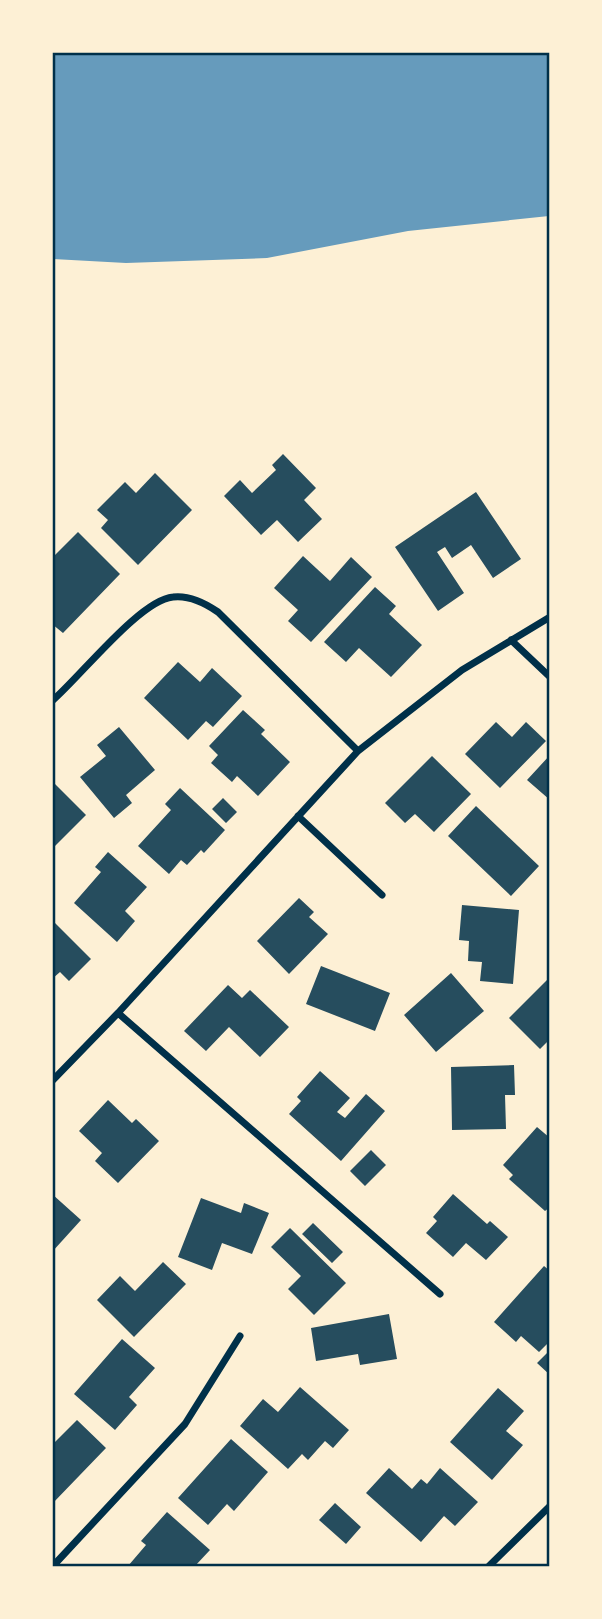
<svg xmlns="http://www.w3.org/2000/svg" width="602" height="1619" viewBox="0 0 602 1619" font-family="'Titillium Web',sans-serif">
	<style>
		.water { fill: #669bbc }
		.building { fill: #264d5e }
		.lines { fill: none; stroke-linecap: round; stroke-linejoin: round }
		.minor { stroke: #003049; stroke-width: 7 }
		.neatline { fill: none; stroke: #003049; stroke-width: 2.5 }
	</style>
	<rect width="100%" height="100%" fill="#fdf0d5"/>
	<path class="water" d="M52,53h497v163l-141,15 -141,27 -141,5 -73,-4z"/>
	<path class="building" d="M283,454l33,34 -12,12 18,19 -24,23 -21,-22 -16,15 -37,-39 16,-16 12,13 24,-23 -4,-5z
		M155,473l37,37 -54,55 -37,-37 7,-8 -11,-10 28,-28 11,11z
		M476,492l45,67 -28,19 -22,-33 -19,13 -7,-11 -8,5 27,41 -26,18 -43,-64z
		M78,532l42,42 -57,59 -11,-9v-50l3,-3 -3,-2v-11z
		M303,556l27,25 21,-24 21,20 -61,65 -23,-21 10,-11 -24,-22z
		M375,587l21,19 -7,8 33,31 -31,32 -32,-29 -13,14 -22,-20z
		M178,662l22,20 12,-14 30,28 -29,31 -7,-6 -18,19 -44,-42z
		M243,710l22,20 -4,4 29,28 -32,34 -21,-20 -5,6 -21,-19 7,-8 -9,-9z
		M496,722l16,15 14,-15 20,19 -46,47 -35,-34z
		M119,727l36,43 -29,25 6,8 -18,15 -34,-41 26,-21 -9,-11z
		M550,755v45l-23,-20z
		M432,756l39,38 -37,38 -19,-18 -10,9 -20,-20z
		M52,781l34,34 -34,34z
		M180,788l45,42 -21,23 -3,-3 -14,15 -6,-5 -12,14 -31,-28 33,-36 -6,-6z
		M223,798l14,14 -11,11 -14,-14z
		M476,806l63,60 -28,30 -63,-60z
		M108,852l39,35 -22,24 10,10 -18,21 -43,-39 27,-31 -6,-5z
		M299,898l15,14 -5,5 19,17 -39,40 -32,-33z
		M462,905l57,5 -6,74 -33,-3 2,-19 -14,-1 1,-20 -10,-1z
		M52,920l39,39 -22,22 -9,-9 -8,7z
		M321,966l69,27 -15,38 -69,-27z
		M451,973l33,38 -48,41 -32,-37z
		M550,977v62l-10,10 -31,-31z
		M228,985l14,13 8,-8 39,37 -29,30 -31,-30 -23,24 -22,-20z
		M514,1065l1,30h-10l1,34 -54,1 -1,-63z
		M320,1071l30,27 -13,14 8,6 21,-24 19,17 -44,50 -52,-47 12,-13 -4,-4z
		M108,1100l24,23 4,-4 23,22 -41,42 -23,-22 7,-8 -23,-22z
		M537,1127l13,11v69l-5,4 -36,-32 4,-4 -10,-10z
		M371,1150l15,15 -21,21 -15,-15z
		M52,1194l29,26 -29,32z
		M453,1194l34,30 3,-3 18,16 -22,23 -20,-17 -13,14 -27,-24 11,-12 -4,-4z
		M201,1198l40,15 3,-10 25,10 -17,41 -30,-11 -10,27 -34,-13z
		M313,1223l30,29 -11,11 -30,-29z
		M290,1228l56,55 -32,32 -26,-26 13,-13 -30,-29z
		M163,1262l23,22 -52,53 -37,-37 23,-24 15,15z
		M544,1266l6,5v70l-11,11 -18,-16 -5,6 -22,-20z
		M389,1314l8,45 -37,6 -2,-11 -42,7 -5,-33z
		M122,1339l33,29 -26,29 8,8 -22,25 -41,-36z
		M550,1350v25l-13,-12z
		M300,1387l49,43 -16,18 -8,-7 -17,19 -6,-6 -14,15 -48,-43 23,-27 15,13z
		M498,1388l26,23 -18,20 17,14 -31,35 -42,-38z
		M77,1420l29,28 -54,56v-59z
		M231,1439l37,33 -34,39 -7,-7 -19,21 -30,-27z
		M389,1468l23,21 9,-10 6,5 13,-16 38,34 -23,24 -11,-10 -23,26 -55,-49z
		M335,1503l26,24 -15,17 -27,-24z
		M167,1512l43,38 -15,16h-67l18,-21 -5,-4z"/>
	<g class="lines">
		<path class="minor" d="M511,640l39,37
			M52,701c29,-25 88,-101 121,-104 17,-2 32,6 45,15l140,139
			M298,816l84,79
			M118,1013l322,281
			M52,1081l66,-68 240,-262 104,-81 88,-53
			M53,1566l132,-142 55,-88
			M489,1566l61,-60"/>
	</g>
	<rect width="602" height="1619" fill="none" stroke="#fdf0d5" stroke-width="108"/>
	<rect x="54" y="54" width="494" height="1511" class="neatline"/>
</svg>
